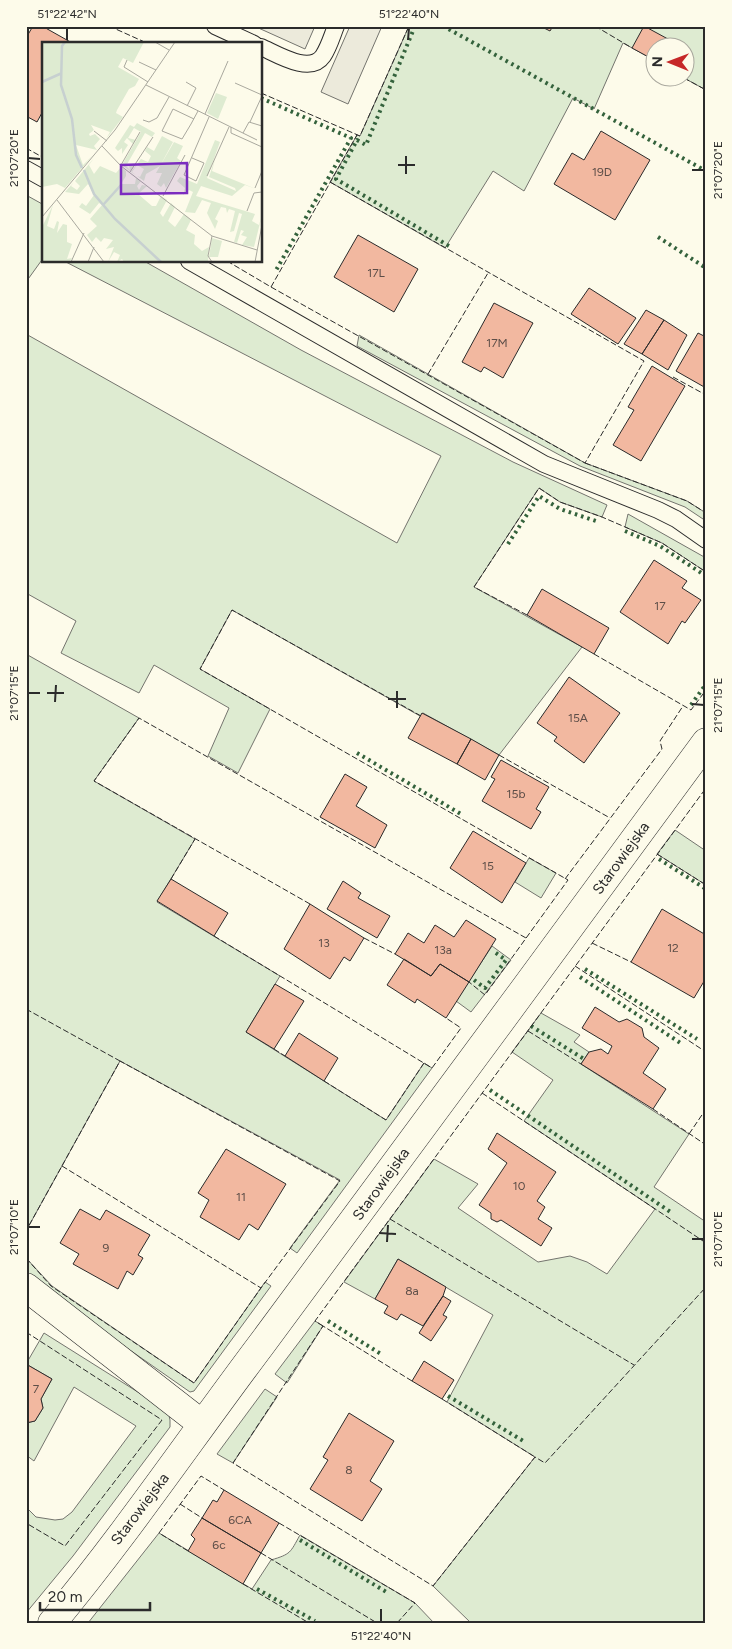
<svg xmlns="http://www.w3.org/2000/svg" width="732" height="1649" viewBox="0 0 732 1649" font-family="Figtree,sans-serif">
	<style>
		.green { fill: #deebd1; stroke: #74746e }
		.parking { fill: #eceadb; stroke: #74746e }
		.building { fill: #f2b8a0; stroke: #2b2b2b }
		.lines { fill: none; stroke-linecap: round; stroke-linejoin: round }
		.service-casing { stroke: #2b2b2b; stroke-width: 18 }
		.minor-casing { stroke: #2b2b2b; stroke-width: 29 }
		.service { stroke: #fdfbea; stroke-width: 16 }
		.minor { stroke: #fdfbea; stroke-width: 28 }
		.hedge { stroke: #34623c; stroke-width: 4; stroke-dasharray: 2.5 4; stroke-linecap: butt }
		.fence { stroke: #2b2b2b; stroke-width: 1; stroke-dasharray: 6 2.5; stroke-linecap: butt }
		.ticks { fill: none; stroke: #2b2b2b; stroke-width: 2 }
		.labels { text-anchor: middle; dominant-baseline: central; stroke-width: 4; stroke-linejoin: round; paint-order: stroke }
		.number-label { font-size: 12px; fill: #5d4e48 }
		.street-label { font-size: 15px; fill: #2b2b2b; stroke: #fdfbea }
		.inset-river { fill: none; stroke: #c7d0d0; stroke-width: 2.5 }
		.inset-road { fill: none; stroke: #a9a89e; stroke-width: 1 }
		.view { fill: #7b2cbf; fill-opacity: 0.15; stroke: #7b2cbf; stroke-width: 2.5 }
		.inset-edge { fill: none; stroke: #2b2b2b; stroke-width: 2.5 }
		.neatline { fill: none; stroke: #2b2b2b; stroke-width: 2 }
		.ticks-label { font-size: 12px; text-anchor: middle; fill: #2b2b2b }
	</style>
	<rect width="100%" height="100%" fill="#fdfbea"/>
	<path class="green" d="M409,26h297v64l-22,-12v-30h-30v12l-31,-17 -29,66 -21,-11 -49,93 -31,-20 -48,77 -115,-66 27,-47 3,1z
		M26,195l18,10v52l-18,25z
		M64,261h80l157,89 212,112 94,43 -5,12 -42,-15 -21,-14 -65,99 108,60 -83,108 -76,-42 -3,3 -188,-106 -32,59 70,40 -32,64 -30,-17 21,-48 -75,-43 -15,28 -78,-40 15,-32 -50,-28v-259l371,209 44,-87z
		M359,335l226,128 102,38 19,12v8l-21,-14 -105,-41 -223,-120z
		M628,514l78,44v14l-44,-29 -37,-16z
		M26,654l113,64 -45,63 101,58 -38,63 123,74 -34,56 140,88 38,-57 8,5 -135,185 -7,-5 50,-68 -220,-119 -94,170z
		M675,830l31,21v34l-49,-31z
		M529,858l27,15 -15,25 -26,-16z
		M492,946l19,14 -40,52 -15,-11z
		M541,1013l39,22 -6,7 15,10 -8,12 108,70 -35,53 52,35v401h-235l-38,-37 102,-129 -88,-55 46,-87 -95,-56 -23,40 -31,-17 90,-123 44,25 -20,24 80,54 32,-6 17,6 20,12 48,-65 -131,-88 29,-41 -41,-28z
		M26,1258l26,28 142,97 71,-101 6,4 -77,105 -4,1 -162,-113 -2,-2z
		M315,1321l8,5 -36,57 -12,-9z
		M44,1333l124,78 2,9v7l-97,129 -47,57v-106l10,10 19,3 8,-1 9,-7 64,-86 -62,-39 -40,74 -8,-6v-32l9,-2 8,-13 -2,-9 11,-20 -26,-15z
		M265,1389l12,8 -44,66 -16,-9z
		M159,1533l93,56 19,-29c20,-6 19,-7 29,-25l115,68 19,20h-346z"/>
	<path class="parking" d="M254,26h61l-10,23z
		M350,26h32l-34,78 -27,-12z"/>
	<path class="building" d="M33,26h9l32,18h-30v65l-7,13 -11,-6v-78z
		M540,26h13l-3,5z
		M644,26l35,19 -1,3h-24v12l-22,-12z
		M601,131l49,29 -35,60 -61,-36 18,-31 12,7z
		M358,235l60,34 -24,43 -60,-35z
		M589,288l47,30 -18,26 -47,-30z
		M494,303l39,20 -30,55 -19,-11 -3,5 -19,-10z
		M646,310l18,10 -22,34 -18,-10z
		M664,320l23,15 -19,35 -26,-16z
		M698,333l8,4v51l-30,-17z
		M652,366l33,20 -44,75 -28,-16 21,-35 -6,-3z
		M654,560l33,21 -5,7 19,12 -16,23 -3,-2 -14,23 -48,-32z
		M542,589l67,39 -15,26 -67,-39z
		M569,677l51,36 -36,50 -30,-22 3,-4 -20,-14z
		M422,713l49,26 -14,25 -49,-26z
		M471,739l28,16 -14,25 -28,-16z
		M501,760l48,27 -13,22 5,3 -10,17 -49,-28 13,-22 -4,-2z
		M345,774l22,13 -11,19 31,19 -12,23 -55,-31z
		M473,831l53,32 -24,40 -52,-35z
		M171,879l57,34 -14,23 -57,-35z
		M343,881l18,12 -3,5 32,18 -13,22 -50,-29z
		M310,904l54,34 -14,23 -6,-4 -14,22 -46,-30z
		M662,909l44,26v43l-12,20 -63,-36z
		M466,920l30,19 -27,43 -29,-18 -9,12 -36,-22 13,-21 16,10 11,-18 19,12z
		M404,959l27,17 9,-12 29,18 -23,36 -29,-19 -2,4 -28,-18z
		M275,984l29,17 -30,48 -28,-17z
		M595,1007l24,15 8,-3 15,9 2,9 15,11 -16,25 23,16 -13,20 -72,-45 8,-12 12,-3 7,5 4,-8 -30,-18z
		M299,1033l39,25 -14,23 -39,-25z
		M497,1133l59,39 -19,29 8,6 -7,12 14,9 -11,18 -40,-26 -4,2 -6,-3v-6l-12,-8 28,-42 -19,-14z
		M226,1149l60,35 -28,46 -9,-6 -10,16 -39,-23 9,-17 -11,-7z
		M80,1209l20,11 6,-10 44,25 -12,20 5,3 -10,17 -6,-4 -9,18 -45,-25 6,-10 -19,-11z
		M398,1259l48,28 -3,9 -20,30 -22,-12 -4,6 -13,-7 4,-7 -13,-7z
		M443,1296l8,5 -8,14 4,2 -16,24 -12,-8z
		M424,1361l30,19 -12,19 -30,-18z
		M26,1364l26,15 -11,20 2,9 -8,13 -9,2z
		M349,1413l45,28 -24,40 12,8 -20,32 -52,-32 18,-29 -5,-3z
		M224,1490l55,33 -18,30 -59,-35 11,-18 4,2z
		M202,1518l59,35 -18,31 -55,-33 7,-12 -4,-4z"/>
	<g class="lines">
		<defs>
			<path id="service" d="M215,26l39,18
				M261,47c16,7 49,28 62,9 6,-9 9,-20 13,-30
				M26,169l18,10
				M189,261l355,203 114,46 18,9 30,21"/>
			<path id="minor" d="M26,1287l176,137
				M52,1623c74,-89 139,-185 209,-278 149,-200 297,-402 445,-603"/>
		</defs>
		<use href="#service" class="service-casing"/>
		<use href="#minor" class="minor-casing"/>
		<use href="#service" class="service"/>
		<use href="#minor" class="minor"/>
		<path class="hedge" d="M415,26l-49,119 -9,-5 -21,39 113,67
			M443,26l263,145
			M261,98l90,40 -76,134
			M658,237l48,31
			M625,531l35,15 46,30
			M508,544l31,-48 21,13 39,13
			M691,705l15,-21
			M357,753l104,61
			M659,859l47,30
			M585,969l112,70
			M580,977l102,67
			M474,980l11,8 21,-28 -13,-9
			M531,1026l53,33
			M490,1090l182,123
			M328,1321l53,33
			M448,1396l77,46
			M300,1540l88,53
			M257,1589l58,32"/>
		<path class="fence" d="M109,26l40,18
			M595,26l37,22
			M684,78l22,12
			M261,93l99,43 49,-110
			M26,148l18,10
			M227,261l44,26 86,-152
			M271,287l314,176 59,-102 -314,-179
			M428,374l60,-101
			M673,377l33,18
			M585,463l102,38 19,12
			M527,615l-53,-28 65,-99 21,14 42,15 60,26 44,29
			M594,654l97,56 15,-20
			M421,716l-189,-106 -32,59 368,211 -83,115 -16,-13
			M499,755l111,63
			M657,854l49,31
			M171,879l24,-40
			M565,879l97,-130 -2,-8 23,-35
			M310,904l-216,-123 45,-63 387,220
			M214,936l218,132 29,-40 -15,-10
			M364,938l31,16
			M592,943l39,19
			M575,966l131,86
			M26,1009l94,52 -94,170
			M528,1031l53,33
			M274,1049l11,7
			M324,1081l62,39 38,-57
			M482,1093l224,150
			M653,1109l53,36
			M689,1134l17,-25
			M62,1166l199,122 79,-107 -220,-120
			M390,1219l244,146
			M26,1258l25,28 143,97 67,-95
			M323,1326l-8,-5 391,-533
			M26,1332l136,88 -97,126 -39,-23
			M412,1381l-89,-55 -90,137 200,123 102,-129 10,6 161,-176
			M442,1399l93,58
			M180,1504l22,14
			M279,1523l136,80 -18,20
			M188,1551l-29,-18 42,-57 23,14
			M261,1553l116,70
			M243,1584l66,39"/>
	</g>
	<path class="ticks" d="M67,40v-12M408,40l1,-12M28,158l12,1M398,165h17M692,170h12M406,174v-18M28,693h12M47,693h17M388,699h18M55,702l1,-17M692,704l12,1M397,708v-17M28,1227h12M379,1233l17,1M692,1239h12M387,1242l1,-17M381,1622v-13"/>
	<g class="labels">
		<g class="number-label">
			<text x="602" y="172">19D</text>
			<text x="376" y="273">17L</text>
			<text x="497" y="343">17M</text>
			<text x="660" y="606">17</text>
			<text x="578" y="718">15A</text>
			<text x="516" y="794">15b</text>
			<text x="488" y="866">15</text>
			<text x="324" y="943">13</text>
			<text x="673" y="948">12</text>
			<text x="443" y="950">13a</text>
			<text x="519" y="1186">10</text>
			<text x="241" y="1197">11</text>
			<text x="106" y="1248">9</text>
			<text x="412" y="1291">8a</text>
			<text x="36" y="1389">7</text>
			<text x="349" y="1470">8</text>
			<text x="240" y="1520">6CA</text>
			<text x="219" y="1545">6c</text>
		</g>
		<g class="street-label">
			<text transform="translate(621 858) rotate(-54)">Starowiejska</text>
			<text transform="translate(381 1184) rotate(-54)">Starowiejska</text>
			<text transform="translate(140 1509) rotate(-53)">Starowiejska</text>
		</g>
	</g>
	<g transform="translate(42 42)">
		<rect width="220" height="220" fill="#fdfbea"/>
		<path d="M0,0h102l-11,21 -10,-5 -5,9 21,12 -4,7 -6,3 -12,21 -1,3 7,4 -17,22 4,-7 -19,-7 3,5 -5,4 1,2 5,-2 5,5 -6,7 3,4 -21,-5 7,20 10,-10 -28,33 -8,-4 -15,3zM174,51l11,4 -9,22 -11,-6zM95,81l18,10 -3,4 -7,-4 -19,33 4,4 -1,-5 5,1 -4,5 -8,-6 19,-33 -7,-4 -3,5 6,4 -6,-4 -3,5 8,2 -3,4 -6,-6 -3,4 4,3 -6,9v-6l-4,3 -3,-3 15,-23 4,2zM120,94l11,6 -13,24 14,-24 9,4 -6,12 4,3 -15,27 -2,-5 -3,4 -4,-3 5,-11h-6l4,-7 -14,8 -2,7 -7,-5 3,1 4,-8 -7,-4 -5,7 4,3 -5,-3 10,-13 7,3 3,-6 -6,-5 2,-4 7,4zM173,98l5,2 -13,36 29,13 -1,-3 -26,-11 6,-18 -3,12 44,18 -11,-4 -13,11 -31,-10 -5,10 59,18 -3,7 7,4 3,-10 -8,32 -12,-2 5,-8 -6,-2 3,-4 -3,-1 -4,13 -3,-1 8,-28 -3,-1 -5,18 -4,1 5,-21 -6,-2 -2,4 -1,-5 -5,-1 -6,12 3,2 -3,8 -8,-16 4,-10 -9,-3 -7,13 -10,-1 8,-20 -4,-2 -6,5 2,-7 -8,-7 3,-4 17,7zM52,116l-5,7 5,9 6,-8 16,7 5,-6 5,4v5l-5,8h14l1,-6 5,3 -4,5 2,4 3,-5 5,1 -9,8 14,12h4l5,-10 6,4 -7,13 3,4 8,-14 4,4 -7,14 7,6 9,-13 7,6 -5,10 9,5 -1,9 8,7 7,-4 -1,15h-84l-2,-3 -5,3 3,-7 -6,-3 -6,10 6,-15 -8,2 7,-9 -9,-2 -3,4 -5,-5 -4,5 -5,-7 10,-9 -7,-7 12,-14 -3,-2 -9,11 -11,-7 3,-4 4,3 8,-11 -6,-11 -9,10 -14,-2 9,-10 -3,4 6,4 3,-4 -5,-5zM11,163l-6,21 7,3 3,-8 2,1 -2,11 6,-9 4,1v17l5,2 -5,15 5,-1 -2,3 -28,1v-35zM170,196l10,3 -4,16h-9z" fill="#deebd1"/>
		<path class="inset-river" d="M23,0l-3,4 -1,39 11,34 4,36 6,13M0,40l20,-9M42,128l10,24 21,25 46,43M61,163l18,-20"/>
		<path class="inset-road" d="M113,0l14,8M85,18l-3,7 24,15M97,20l17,8M144,40l10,6 -9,18M193,41l27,12M104,43l111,55M163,72l23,-53M152,77l-21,-10 -11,22 20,8 9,-15 7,-13M101,78l6,2 8,-4 12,-21M208,80l12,-26M189,85v6l31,14M52,89l13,10M201,91l6,-11 13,4M60,104l19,20 91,70 45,14M150,116l12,5 -8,18 -12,-6 25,-58M79,123l19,-33M88,130l23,-35M165,134l22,-49M213,146l7,-17M121,154l22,-41M15,158l47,62M205,169l7,-18 8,-1M0,175l73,-87 60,-88M29,220l13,-29M46,220l6,-15M170,220l-4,-6 4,-20M213,220l7,-37"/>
		<path class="view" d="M145,121v30l-66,1v-29z"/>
		<rect width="220" height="220" class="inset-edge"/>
	</g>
	<rect width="732" height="1649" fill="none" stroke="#fdfbea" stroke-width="55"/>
	<g transform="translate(670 62) rotate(271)"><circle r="24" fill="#fdfbea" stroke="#a9a89e"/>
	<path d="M0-4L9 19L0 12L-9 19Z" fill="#c62828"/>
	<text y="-8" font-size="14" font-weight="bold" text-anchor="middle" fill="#2b2b2b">N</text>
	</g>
	<path d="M40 1602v8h110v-8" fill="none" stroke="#2b2b2b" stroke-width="2.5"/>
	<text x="48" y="1602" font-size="15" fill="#2b2b2b" stroke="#fdfbea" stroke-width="4" paint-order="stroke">20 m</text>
	<rect x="28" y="28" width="676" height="1594" class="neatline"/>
	<g class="ticks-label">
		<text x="67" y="18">51°22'42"N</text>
		<text x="409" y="18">51°22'40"N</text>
		<text transform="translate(14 158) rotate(-90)" y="4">21°07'20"E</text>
		<text transform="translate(718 170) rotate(-90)" y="4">21°07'20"E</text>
		<text transform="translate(14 693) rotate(-90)" y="4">21°07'15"E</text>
		<text transform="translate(718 705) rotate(-90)" y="4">21°07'15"E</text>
		<text transform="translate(14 1227) rotate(-90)" y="4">21°07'10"E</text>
		<text transform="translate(718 1239) rotate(-90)" y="4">21°07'10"E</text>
		<text x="381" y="1640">51°22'40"N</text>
	</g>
</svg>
